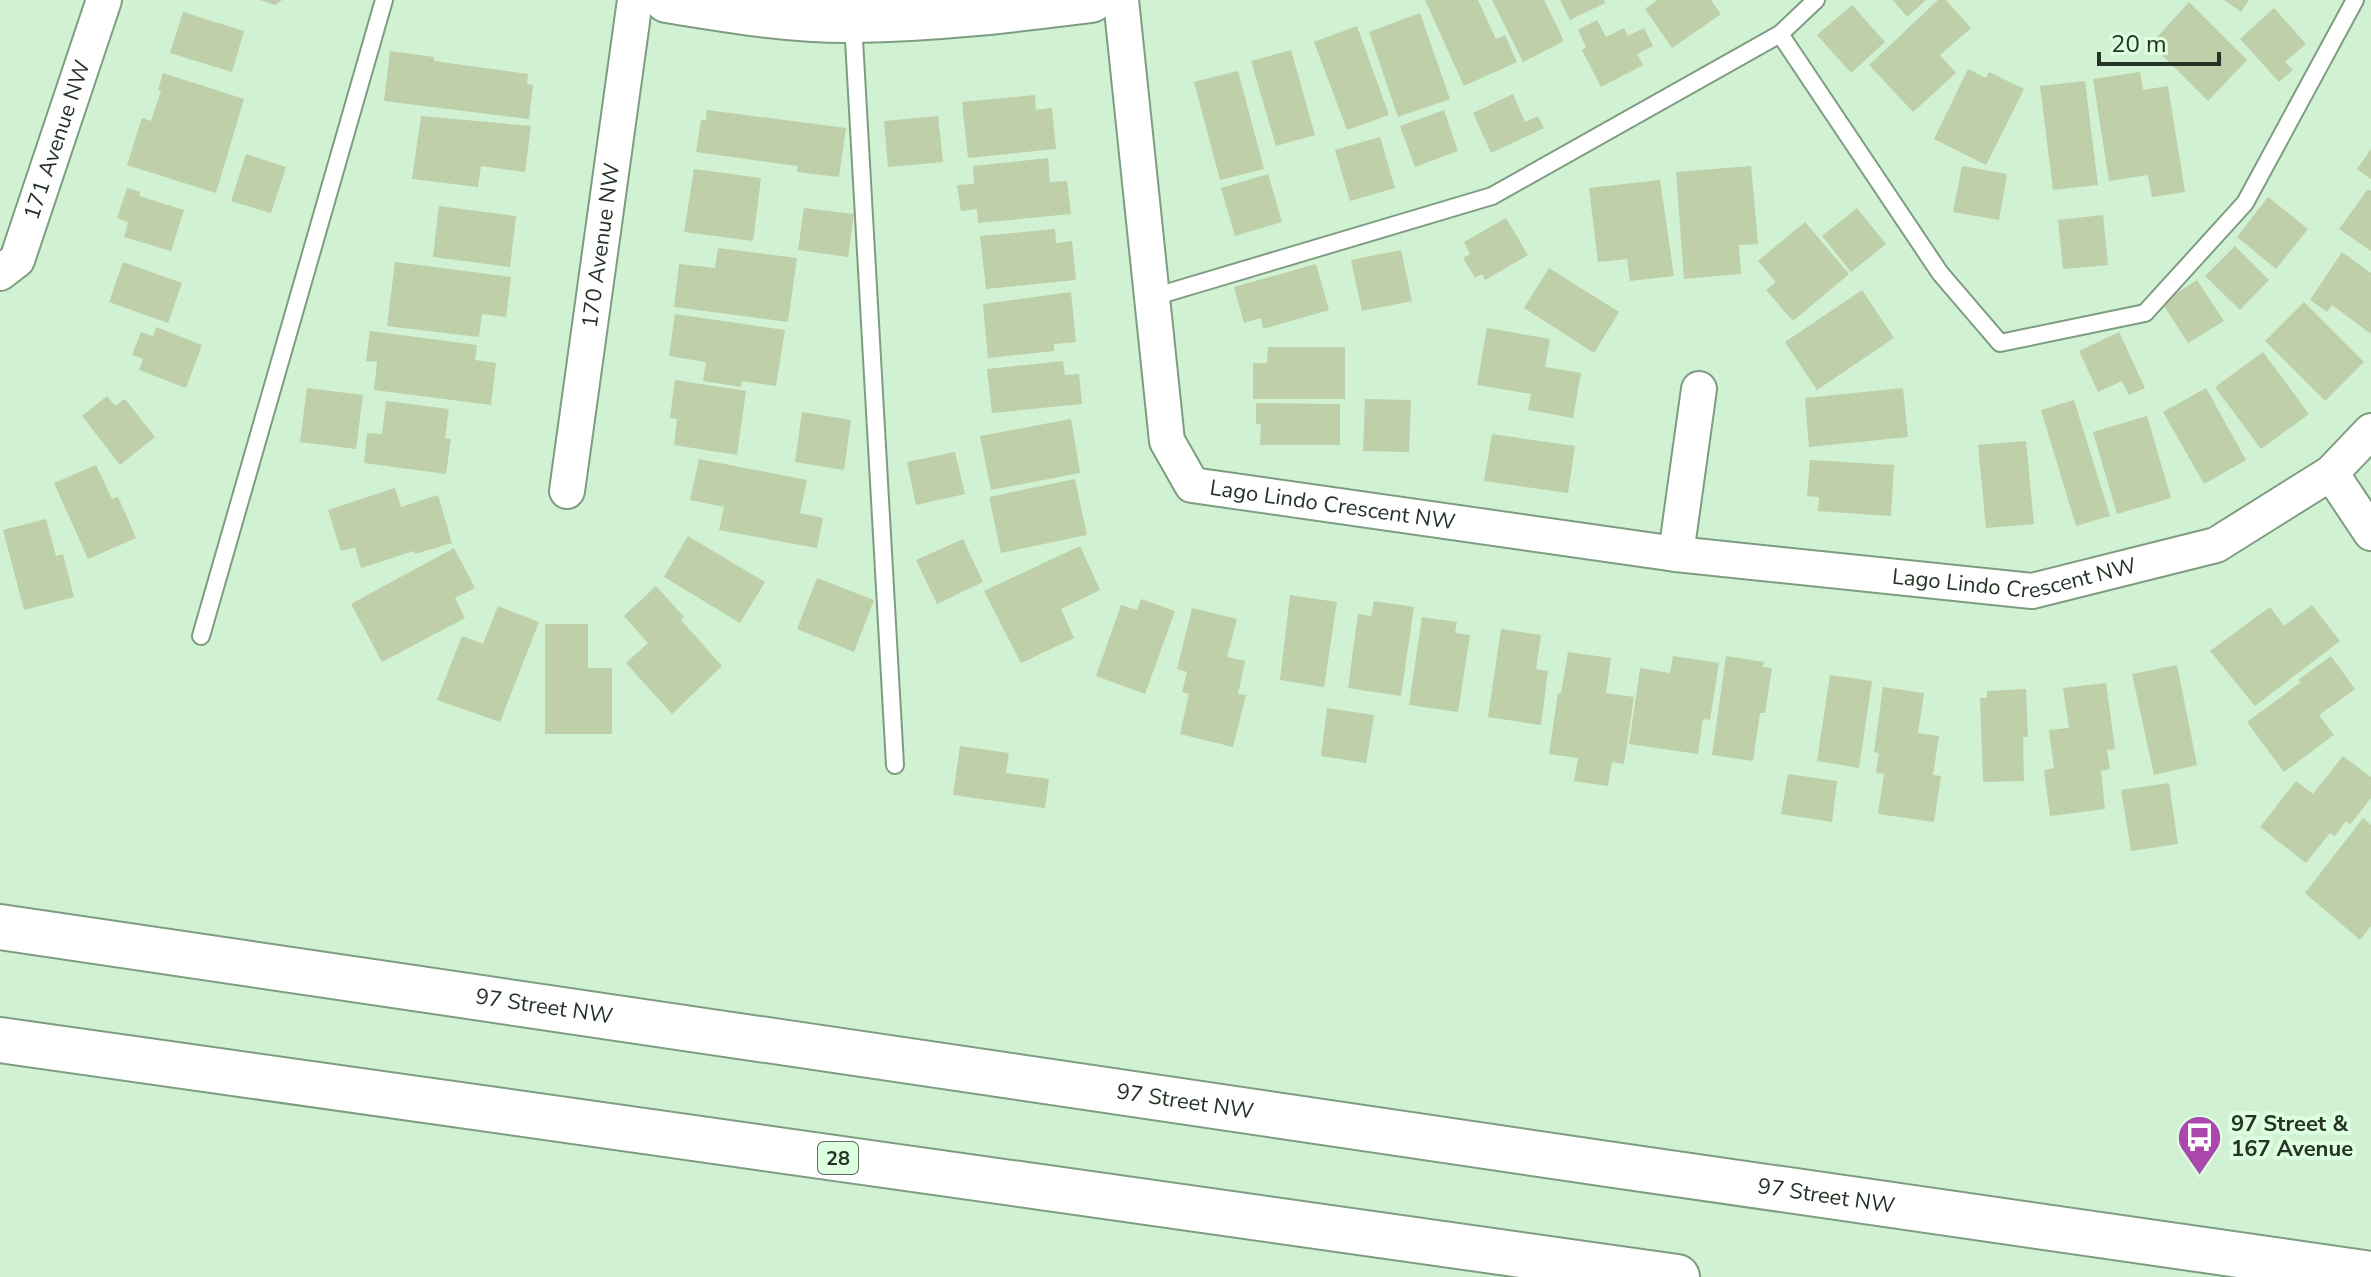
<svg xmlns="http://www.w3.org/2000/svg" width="2371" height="1277" viewBox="0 0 2371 1277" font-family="'Nunito Sans',sans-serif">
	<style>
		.building { fill: #becfa9 }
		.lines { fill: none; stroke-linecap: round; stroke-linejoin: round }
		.lane-casing { stroke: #7e9d80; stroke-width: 20 }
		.street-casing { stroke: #7e9d80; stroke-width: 38 }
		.secondary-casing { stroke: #7e9d80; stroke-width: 48 }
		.primary-casing { stroke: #7e9d80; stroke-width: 48 }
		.lane { stroke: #fff; stroke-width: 16 }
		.street { stroke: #fff; stroke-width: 34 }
		.secondary { stroke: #fff; stroke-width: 44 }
		.primary { stroke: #fff; stroke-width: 44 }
		.labels { text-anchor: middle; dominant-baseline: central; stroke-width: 8; stroke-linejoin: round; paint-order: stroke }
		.shield { fill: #ddfedf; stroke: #5c6f5e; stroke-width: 2 }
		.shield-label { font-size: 20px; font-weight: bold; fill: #253226 }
		.street-label { font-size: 22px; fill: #253226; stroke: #ddfedf }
		.poi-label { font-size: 22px; font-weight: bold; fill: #253226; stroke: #ddfedf; text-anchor: start }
	</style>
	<rect width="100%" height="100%" fill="#d0f1d2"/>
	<path class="building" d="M260,0h22l-7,5z
		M1425,0h53l18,39 9,-4 12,27 -53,24z
		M1492,0h52l20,41 -41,21z
		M1560,0h44l1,3 -35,17z
		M1657,0h54l10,14 -49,34 -27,-39z
		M1893,0h33l-19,17z
		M1938,0h8l25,28 -31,27 16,18 -43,39 -44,-47z
		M2224,0h25l-8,12z
		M2189,2l58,58 -39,41 -57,-57z
		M1852,5l33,37 -34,31 -34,-38z
		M2274,8l32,36 -21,18 8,8 -14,12 -39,-43z
		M183,12l61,19 -12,41 -62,-19z
		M1420,13l30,86 -52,18 -29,-85z
		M1597,20l9,17 18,-9 4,8 16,-8 9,18 -16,8 6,11 -42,22 -19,-37 4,-3 -8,-17z
		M1357,26l32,89 -42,15 -33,-88z
		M1291,50l24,85 -39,11 -25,-85z
		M390,51l44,6v4l94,13 -1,10 6,1 -4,34 -145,-18z
		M1968,69l18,9 3,-6 35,17 -38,76 -52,-26z
		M1238,71l26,98 -44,11 -26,-98z
		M2140,72l3,18 25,-4 17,106 -33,5 -4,-22 -39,6 -16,-102z
		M163,73l81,26 -28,94 -89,-28 15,-47 9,3 10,-30 -3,-1z
		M2085,81l13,104 -45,5 -13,-104z
		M1513,94l12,28 13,-6 6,12 -53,25 -18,-40z
		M1035,95l1,15 16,-2 4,41 -88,9 -6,-56z
		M707,110l139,18 -7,49 -42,-5v-6l-101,-14 5,-32h5z
		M1444,110l14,41 -43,16 -15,-41z
		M421,116l110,10 -6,46 -44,-6 -3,21 -66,-8z
		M938,116l5,46 -55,5 -4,-46z
		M1380,137l15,51 -45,13 -15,-51z
		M2371,149v30l-14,-10z
		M246,154l40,13 -15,46 -40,-12z
		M1048,158l2,24 17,-1 4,33 -93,9 -1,-14 -16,2 -4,-26 17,-1 -1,-18z
		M1751,166l7,78 -19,1 2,29 -57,5 -8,-107z
		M1962,166l45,8 -8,46 -46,-8z
		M694,169l67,9 -8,63 -69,-9z
		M1268,174l14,48 -47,14 -14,-48z
		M1660,180l14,96 -44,5 -3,-22 -29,3 -9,-74z
		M127,188l13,4 -1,4 45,14 -13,41 -47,-14 4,-15 -11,-4z
		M2368,189l3,2v60l-32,-22z
		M2268,197l40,32 -32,40 -39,-32z
		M439,206l77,10 -6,51 -77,-10z
		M804,208l50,6 -6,43 -50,-7z
		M1857,208l29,36 -35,28 -29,-36z
		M2103,215l5,50 -45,4 -5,-49z
		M1506,218l22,37 -43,25 -3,-6 -7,4 -12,-20 7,-4 -6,-12z
		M1805,222l44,52 -56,47 -27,-31 10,-8 -18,-21z
		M1055,229l1,14 16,-2 4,39 -90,9 -6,-53z
		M2235,246l34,34 -29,30 -35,-34z
		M718,248l79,10 -9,64 -114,-15 5,-43 36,4z
		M1401,250l11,51 -50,10 -11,-51z
		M2342,252l29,21v61l-39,-29 -5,7 -17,-12z
		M123,262l59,21 -14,40 -59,-21z
		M395,262l116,15 -5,40 -24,-3 -3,23 -92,-11z
		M1316,264l13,46 -66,19 -2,-11 -17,5 -10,-36z
		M1549,268l70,44 -25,41 -70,-45z
		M2197,280l27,41 -36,22 -26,-40z
		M1862,290l32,48 -77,52 -32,-48z
		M1071,292l5,50 -22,2v7l-66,7 -5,-54z
		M2304,302l60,60 -39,39 -60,-60z
		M675,314l110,16 -9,56 -34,-5 -1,6 -38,-6 3,-19 -37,-6z
		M156,327l46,18 -16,43 -47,-18 4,-11 -11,-4 9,-23 12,4z
		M1487,328l63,11 -5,28 36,6 -8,45 -45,-8 3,-16 -54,-9z
		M370,331l107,14 -2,15 21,3 -5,42 -117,-15 3,-28 -11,-1z
		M2119,332l26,56 -16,7 -7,-14 -24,11 -19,-41z
		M1268,347h77v52h-92v-36h14z
		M2263,352l46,62 -48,35 -46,-62z
		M1063,361l2,14 14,-1 3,30 -90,9 -5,-44z
		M675,380l71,11 -9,64 -63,-10 3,-26 -7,-1z
		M307,388l56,7 -7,54 -56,-7z
		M1903,388l5,49 -99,10 -4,-49z
		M2206,388l40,72 -42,24 -41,-72z
		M107,396l8,10 10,-7 30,38 -35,28 -38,-49z
		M1365,399l46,1 -2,52 -46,-1z
		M2074,400l36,116 -34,10 -35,-116z
		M386,401l63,8 -4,29 6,1 -5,35 -82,-11 3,-30 15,1z
		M1256,403l84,1v41h-80l1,-21h-5z
		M802,412l49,8 -7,50 -49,-8z
		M2147,416l24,82 -54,16 -24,-82z
		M1071,419l9,54 -89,17 -11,-54z
		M1492,434l83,12 -7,47 -84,-12z
		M2026,441l8,83 -48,4 -8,-83z
		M955,452l10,42 -49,11 -9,-43z
		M699,459l108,21 -7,33 23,5 -6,30 -98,-18 5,-23 -34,-7z
		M1810,460l84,5 -3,51 -73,-5 1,-14 -12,-1z
		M96,465l16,34 6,-2 18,41 -48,21 -34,-76z
		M1075,479l12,56 -86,18 -12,-56z
		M395,488l6,19 37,-12 14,48 -37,11 -1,-3 -53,17 -6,-21 -14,4 -13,-41z
		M46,519l10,37 7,-2 11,43 -50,13 -21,-80z
		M688,536l77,46 -25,41 -76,-46z
		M963,539l20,43 -46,22 -21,-44z
		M1080,546l20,44 -39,19 13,29 -53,25 -37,-72z
		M454,548l21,40 -20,10 10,20 -83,44 -31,-58z
		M817,578l57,22 -20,52 -57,-23z
		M656,586l28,31 -3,3 41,46 -50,48 -46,-51 22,-20 -24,-27z
		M1290,595l47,7 -13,85 -44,-7z
		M1141,599l34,12 -30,83 -49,-18 25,-71 16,5z
		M1374,601l40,6 -13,89 -53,-8 10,-74 13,2z
		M2312,605l28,36 -85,65 -45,-55 60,-44 14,19z
		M498,606l41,16 -39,100 -63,-22 25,-64 21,8z
		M1192,608l45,11 -10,38 18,4 -7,33 8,1 -13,52 -53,-13 9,-40 -7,-2 5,-20 -10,-3z
		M1422,617l35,5 -2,11 15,2 -12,77 -49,-7z
		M545,624h43v44h24v66h-67z
		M1501,629l40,6 -5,34 12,2 -7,54 -53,-8z
		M1568,652l43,6 -5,35 28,4 -10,67 -12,-2 -4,24 -34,-5 4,-23 -29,-4 9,-61h3z
		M1673,656l46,7 -9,57 -7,-1 -5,35 -69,-10 11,-76 30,5z
		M1726,656l38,6 -1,5 9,1 -7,45h-5l-7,48 -41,-6z
		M2331,656l24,33 -36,26 15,20 -50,37 -37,-50 54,-40 -3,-2z
		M2177,665l20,100 -43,10 -22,-101z
		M1830,675l42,6 -13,87 -42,-7z
		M2106,683l9,66 -8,1 3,19 -9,2 4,38 -55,7 -6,-46 10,-2 -5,-38 20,-2 -6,-40z
		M1883,687l41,6 -6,40 21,3 -6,39 8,1 -7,46 -56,-8 6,-40 -8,-1 3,-20 -5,-1z
		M2026,689l2,48h-5l1,44 -41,1 -3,-84h7v-7z
		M1327,708l47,7 -8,48 -45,-7z
		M960,746l49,7 -3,20 43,6 -4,29 -92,-13z
		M2343,756l28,21v21l-21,27 -4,-4 -11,15 -5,-3 -24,30 -46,-36 36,-46 17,13z
		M1788,774l49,7 -5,41 -51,-8z
		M2169,783l9,61 -47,7 -10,-61z
		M2363,818l8,7v101l-11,14 -55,-47z"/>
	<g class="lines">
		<defs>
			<path id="lane" d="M853,22l42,743
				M1780,34l36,-34
				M1153,297l339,-101 288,-162 160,239 60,70 145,-30 100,-110 110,-203
				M201,636l183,-636"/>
			<g id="street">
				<path id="s1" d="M1121,0l46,441 25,44 484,69 356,37 184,-46 115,-72 40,-42"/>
				<path id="s2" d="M0,273l17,-13 87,-260"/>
				<path d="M2331,473l40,60"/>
				<path id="s3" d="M567,491l68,-491"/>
				<path d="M1676,554l23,-165"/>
			</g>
			<path id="secondary" d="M667,0c62,10 125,21 188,20 79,-1 157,-10 236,-20"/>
			<g id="primary">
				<path id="s4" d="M0,927c791,114 1580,236 2371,347"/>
				<path d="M0,1040l1677,237"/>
			</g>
		</defs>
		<use href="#lane" class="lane-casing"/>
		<use href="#street" class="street-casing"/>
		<use href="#secondary" class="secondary-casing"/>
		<use href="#primary" class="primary-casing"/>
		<use href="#lane" class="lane"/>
		<use href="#street" class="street"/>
		<use href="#secondary" class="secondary"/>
		<use href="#primary" class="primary"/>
	</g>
	<defs>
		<symbol id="bus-pin" viewBox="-11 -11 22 30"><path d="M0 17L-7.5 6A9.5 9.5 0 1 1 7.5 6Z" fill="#ab48ae" stroke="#ddfedf"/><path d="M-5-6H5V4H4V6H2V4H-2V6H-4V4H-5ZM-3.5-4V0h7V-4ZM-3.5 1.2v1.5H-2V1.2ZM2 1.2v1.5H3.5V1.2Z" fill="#fff"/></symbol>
	</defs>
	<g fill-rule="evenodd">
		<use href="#bus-pin" x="2174" y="1112" width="51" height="69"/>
	</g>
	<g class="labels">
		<rect class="shield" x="818" y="1142" width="40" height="32" rx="6"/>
		<g class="shield-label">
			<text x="838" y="1158">28</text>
		</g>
		<g class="street-label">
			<text stroke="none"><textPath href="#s2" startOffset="148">171 Avenue NW</textPath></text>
			<text stroke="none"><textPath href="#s3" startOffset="248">170 Avenue NW</textPath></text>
			<text stroke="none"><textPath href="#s1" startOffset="636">Lago Lindo Crescent NW</textPath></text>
			<text stroke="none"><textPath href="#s1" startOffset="1324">Lago Lindo Crescent NW</textPath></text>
			<text stroke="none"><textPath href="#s4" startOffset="550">97 Street NW</textPath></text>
			<text stroke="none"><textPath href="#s4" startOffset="1198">97 Street NW</textPath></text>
			<text stroke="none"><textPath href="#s4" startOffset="1846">97 Street NW</textPath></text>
		</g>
		<g class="poi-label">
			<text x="2231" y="1124">97 Street &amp;<tspan x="2231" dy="25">167 Avenue</tspan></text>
		</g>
	</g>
	<path d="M2099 52v12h120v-12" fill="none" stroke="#253226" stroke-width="4"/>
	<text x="2111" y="52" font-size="24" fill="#253226" stroke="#ddfedf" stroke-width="6" paint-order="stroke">20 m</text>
</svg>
